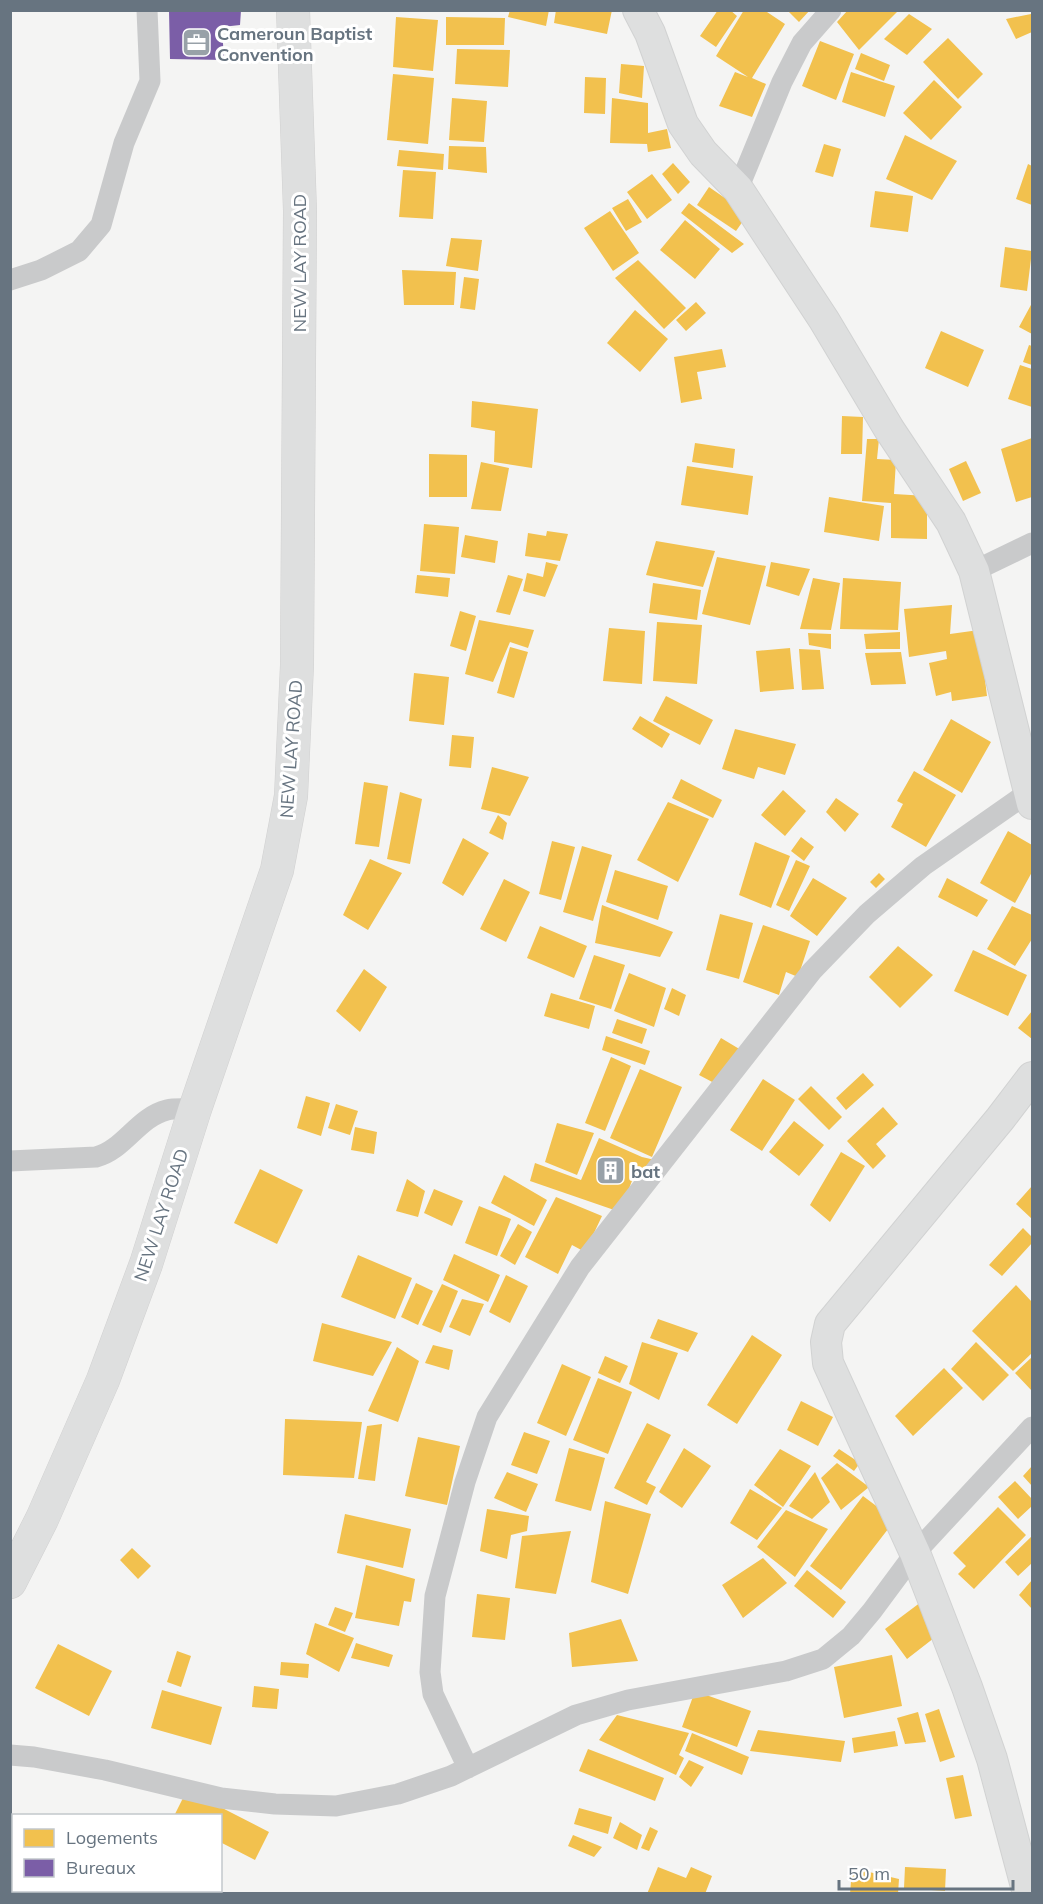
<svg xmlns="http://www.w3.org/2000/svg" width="1043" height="1904" viewBox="0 0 1043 1904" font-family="Mulish,sans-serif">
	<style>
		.homes { fill: #f2c14e }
		.offices { fill: #7b5ea7 }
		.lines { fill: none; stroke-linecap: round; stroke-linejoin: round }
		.secondary-casing { stroke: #d1d2d2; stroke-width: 32 }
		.highway-casing { stroke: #d1d1d1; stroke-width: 34 }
		.street { stroke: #c9cacb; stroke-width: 21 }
		.secondary { stroke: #dedfdf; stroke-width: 30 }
		.highway { stroke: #dedfdf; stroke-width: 33 }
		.labels { text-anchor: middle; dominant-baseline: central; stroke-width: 6; stroke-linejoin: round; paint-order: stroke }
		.poi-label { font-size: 18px; font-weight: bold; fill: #677480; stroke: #fff; text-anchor: start }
		.street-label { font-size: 18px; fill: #677480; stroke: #fff }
	</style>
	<rect width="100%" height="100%" fill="#f4f4f3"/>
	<path class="homes" d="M510,10h39l-3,16 -38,-9z
		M556,10h56l-5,24 -53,-11z
		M718,10h12l7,6 -21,31 -16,-11z
		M744,10h20l21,14 -33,54 14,6 -14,33 -33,-11 16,-34 13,5 -32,-21z
		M787,10h23l-11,12z
		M848,10h51l-40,40 -22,-28z
		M909,14l23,15 -25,26 -23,-16z
		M1031,14l1,18 -16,7 -10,-20z
		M396,17l42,3 -5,51 -40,-4z
		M446,17l59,1 -1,27h-58z
		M948,38l35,36 -25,25 -35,-37z
		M820,41l34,13 -18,46 -34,-14z
		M457,49l53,1 -2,37 -53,-3z
		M861,53l29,12 -6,16 -29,-12z
		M621,64l23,2 -2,32 -23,-5z
		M851,72l44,14 -10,31 -43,-15z
		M393,74l41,4 -6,66 -41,-4z
		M585,77l21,1 -1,36 -21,-1z
		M934,80l28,27 -31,33 -28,-27z
		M452,98l35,3 -3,41 -35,-2z
		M612,98l36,5v30l19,-4 4,19 -23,4 -1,-8 -37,-1z
		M905,135l52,26 -25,39 -46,-21z
		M824,144l17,5 -8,28 -18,-5z
		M449,146l37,1 1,26 -39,-4z
		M399,150l45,4 -1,16 -46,-4z
		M673,163l17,19 -12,12 -16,-20z
		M1028,164l4,2v39l-16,-6z
		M403,170l33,2 -3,47 -34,-2z
		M652,174l20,26 -25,19 -20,-27z
		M709,187l39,27 -12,17 -39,-26z
		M875,191l38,5 -5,36 -38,-5z
		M628,199l14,23 -16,9 -14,-23z
		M689,203l55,41 -12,9 -51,-40z
		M610,211l29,42 -26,18 -29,-43z
		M685,220l35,29 -25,30 -35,-29z
		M451,238l31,2 -4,31 -32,-5z
		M1005,247l27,4 -5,40 -27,-4z
		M638,260l48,48 -22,21 -49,-51z
		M402,270l54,2 -2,33h-50z
		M464,277l15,2 -4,31 -15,-2z
		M696,302l10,11 -20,18 -10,-11z
		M1032,303v31l-13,-7z
		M635,310l33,29 -28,33 -33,-29z
		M941,331l43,19 -16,37 -43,-19z
		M1029,345l3,1v19l-9,-3z
		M722,349l4,18 -29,5 5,27 -21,4 -7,-46z
		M1020,365l12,4v38l-24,-8z
		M472,401l66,8 -6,59 -38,-6 1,-31 -24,-4z
		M842,416l21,1 -1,37h-21z
		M1032,438v59l-16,5 -15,-53z
		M867,439h12l-2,20 19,1 -2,34 33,2v43l-36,-1v-35l-29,-2z
		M695,443l40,6 -2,19 -41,-6z
		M429,454l38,1v42h-38z
		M966,461l15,32 -18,8 -14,-32z
		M481,462l28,6 -8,43 -30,-2z
		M687,466l66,10 -5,39 -67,-10z
		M829,497l55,9 -5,35 -55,-9z
		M424,524l35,3 -4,47 -35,-3z
		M547,531l21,3 -8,27 -35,-5 3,-23 18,3z
		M465,535l33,6 -3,22 -34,-6z
		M656,541l59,10 -12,36 -57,-12z
		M717,557l49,9 -16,59 -48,-11z
		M546,562l12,3 -13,32 -22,-6 4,-18 16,4z
		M771,562l39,7 -11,27 -33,-10z
		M417,575l33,3 -2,19 -33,-4z
		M508,575l15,4 -13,36 -14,-3z
		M813,578l27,5 -9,47 -31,-1z
		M843,578l58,4 -3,48 -58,-1z
		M653,583l48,7 -4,30 -48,-7z
		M952,605l-2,29 29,-4 8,66 -35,5 -1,-9 -15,4 -7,-33 18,-4 -1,-8 -37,6 -5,-48z
		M460,611l16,5 -10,35 -16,-5z
		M479,620l55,10 -6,18 -18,-6 -17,40 -28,-8z
		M657,622l45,3 -5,59 -44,-3z
		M609,628l36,3 -3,53 -39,-3z
		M900,632v17h-34l-2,-15z
		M808,633l23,1v15l-22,-4z
		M510,647l18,5 -14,46 -17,-5z
		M790,648l4,41 -34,3 -4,-41z
		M799,649l21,1 4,39 -22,1z
		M901,652l5,32 -35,1 -6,-32z
		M414,673l35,4 -5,48 -35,-4z
		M666,696l47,24 -13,25 -47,-24z
		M640,716l30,18 -8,14 -30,-19z
		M951,719l40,23 -29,51 -39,-23z
		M735,729l61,15 -11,31 -27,-8 -4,12 -32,-10z
		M452,735l22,2 -3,31 -22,-2z
		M492,767l37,10 -19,39 -29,-7z
		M914,771l42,24 -30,52 -35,-20 12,-23 -6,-3z
		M681,779l41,21 -9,18 -41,-20z
		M364,782l24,4 -9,61 -24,-3z
		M783,790l23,21 -21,25 -24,-21z
		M400,792l22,7 -12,65 -23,-5z
		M836,798l23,16 -14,18 -19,-20z
		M668,802l41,17 -31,63 -41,-22z
		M498,815l9,8 -4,17 -14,-7z
		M1008,831l24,14v27l-17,31 -35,-20z
		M801,837l13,10 -10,14 -13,-10z
		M463,838l26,15 -26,43 -21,-13z
		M552,841l23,6 -14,53 -22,-6z
		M755,842l35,14 -19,52 -32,-13z
		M582,846l30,9 -19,66 -30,-9z
		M370,859l32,14 -34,57 -25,-15z
		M796,860l14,6 -21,45 -13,-6z
		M615,870l53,16 -10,34 -52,-18z
		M879,873l6,6 -9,9 -6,-6z
		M813,878l34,20 -30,38 -27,-20z
		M947,878l41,22 -11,17 -39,-20z
		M504,879l26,13 -24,50 -26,-13z
		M602,905l71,27 -13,25 -65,-14z
		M1012,906l20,9v24l-17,27 -28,-17z
		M720,914l33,9 -14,56 -33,-9z
		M763,925l47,16 -12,36 -12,-5 -7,23 -36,-13z
		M540,926l47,20 -13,32 -47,-20z
		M898,946l35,29 -33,33 -31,-31z
		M973,950l54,25 -19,41 -54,-25z
		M594,955l31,10 -14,44 -32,-10z
		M364,969l23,18 -27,45 -24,-21z
		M629,973l37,15 -12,39 -40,-16z
		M672,988l14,7 -7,21 -15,-7z
		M551,993l44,13 -6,23 -45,-13z
		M1032,1011v28l-14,-11z
		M617,1019l30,10 -5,15 -30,-11z
		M606,1036l44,15 -5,14 -43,-15z
		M721,1038l20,12 -25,34 -17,-9z
		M611,1057l20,9 -26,65 -20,-8z
		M640,1069l42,18 -30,70 -42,-19z
		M863,1073l11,12 -28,25 -10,-12z
		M763,1079l32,21 -33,51 -32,-21z
		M811,1086l31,31 -13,13 -31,-31z
		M306,1096l24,7 -9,33 -24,-8z
		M336,1104l22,7 -8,24 -22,-7z
		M883,1107l15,17 -22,20 10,12 -13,13 -26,-28z
		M794,1121l30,24 -25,31 -30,-24z
		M557,1123l37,10 -17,42 -32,-13z
		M355,1127l22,5 -3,22 -23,-4z
		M599,1138l43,19 13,3 -7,18 -13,-5 -15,39 -90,-31 5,-18 46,17z
		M841,1152l24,14 -35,56 -20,-17z
		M260,1169l43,21 -26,54 -43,-21z
		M504,1175l43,25 -13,26 -43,-23z
		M407,1179l18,12 -7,26 -22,-6z
		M1032,1186v33l-16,-15z
		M434,1189l29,12 -11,25 -28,-13z
		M556,1197l46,19 -17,36 -13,-7 -14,29 -33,-17z
		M479,1206l32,13 -14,37 -32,-13z
		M518,1224l14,8 -17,33 -15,-9z
		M1023,1228l9,9v6l-30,33 -13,-11z
		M454,1254l46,21 -12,27 -45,-22z
		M358,1255l54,23 -17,41 -54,-22z
		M506,1275l22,11 -18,37 -21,-11z
		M416,1283l17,8 -15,34 -17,-8z
		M442,1284l16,7 -17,42 -19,-8z
		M1016,1285l16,17v51l-19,18 -41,-40z
		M462,1299l22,5 -14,32 -21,-9z
		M658,1319l40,14 -10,19 -38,-14z
		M322,1323l70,19 -19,34 -60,-15z
		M752,1335l30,20 -45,69 -30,-19z
		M642,1342l36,11 -19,47 -30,-16z
		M976,1342l33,33 -26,26 -32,-32z
		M433,1345l20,5 -4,20 -24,-7z
		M397,1347l22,14 -21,61 -30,-11z
		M605,1356l23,10 -8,17 -22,-10z
		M1032,1357v34l-17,-18z
		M562,1364l29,13 -25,59 -29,-13z
		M944,1368l19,20 -50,48 -18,-20z
		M598,1378l34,14 -24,62 -35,-14z
		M801,1401l32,16 -15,29 -31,-16z
		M285,1419l77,3 -8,56 -71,-3z
		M647,1423l24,12 -25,47 10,5 -9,18 -33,-17z
		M382,1424l-7,57 -17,-2 9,-53z
		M524,1432l26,9 -13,33 -26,-9z
		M418,1437l42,9 -13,59 -42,-9z
		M569,1448l36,10 -14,53 -36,-10z
		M684,1448l27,18 -29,42 -23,-16z
		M780,1449l31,17 -28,41 -29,-22z
		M839,1449l21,14 -6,8 -21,-15z
		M837,1463l32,24 -28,23 -20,-32z
		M1032,1466v20l-9,-10z
		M507,1472l31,12 -12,28 -32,-14z
		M815,1472l15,30 -18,17 -23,-13z
		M1015,1481l17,18v7l-14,13 -20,-22z
		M750,1489l32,19 -25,32 -27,-17z
		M863,1496l32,24 -54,70 -31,-24z
		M605,1501l46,13 -23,80 -37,-12z
		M998,1507l28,28 -52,54 -16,-15 8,-8 -13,-13z
		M487,1509l42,7 -2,15 -16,4 -4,24 -27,-8z
		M786,1510l42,19 -33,48 -38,-30z
		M345,1514l66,15 -8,39 -66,-15z
		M571,1531l-15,63 -41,-6 7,-52z
		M1032,1536v27l-14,13 -13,-14z
		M132,1548l19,18 -13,13 -18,-19z
		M763,1558l24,25 -44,35 -21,-33z
		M366,1565l49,14 -4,23 -7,-1 -5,25 -44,-8z
		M807,1570l39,32 -13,16 -39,-32z
		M1032,1580v29l-13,-14z
		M477,1594l33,4 -5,42 -33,-3z
		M921,1602l22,29 -36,28 -22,-30z
		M335,1607l18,6 -8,19 -17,-7z
		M621,1619l17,42 -66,6 -3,-34z
		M315,1623l39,15 -15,34 -33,-18z
		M356,1643l37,12 -4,12 -38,-9z
		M58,1644l54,27 -23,45 -54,-28z
		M177,1651l14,5 -10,31 -14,-5z
		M892,1655l10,51 -58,12 -10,-51z
		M281,1662l28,2 -1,14 -28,-3z
		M254,1686l25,3 -2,20 -25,-2z
		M162,1690l60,17 -11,38 -60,-17z
		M695,1691l56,20 -14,36 -55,-20z
		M939,1709l16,48 -15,5 -15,-48z
		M918,1712l8,30 -21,2 -8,-26z
		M617,1715l72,18 -10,22 5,3 -8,17 -77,-35z
		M758,1730l87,11 -4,21 -91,-11z
		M895,1731l3,15 -44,7 -2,-15z
		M692,1733l57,24 -7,18 -57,-24z
		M588,1749l76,29 -9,23 -76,-30z
		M689,1760l15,7 -13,20 -12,-10z
		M963,1775l9,41 -17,3 -9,-41z
		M187,1790l82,42 -14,28 -35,-18v-26h-46z
		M579,1808l33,9 -4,17 -34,-10z
		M620,1822l22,13 -5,15 -24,-12z
		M650,1827l8,4 -9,20 -8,-3z
		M573,1835l29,12 -8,10 -26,-11z
		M658,1867l28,11 5,-11 21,9 -7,18h-58z
		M905,1867l41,2 -1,22 -41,-3z
		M852,1868l47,11 -1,15h-48z"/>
	<path class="offices" d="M169,10h72l-1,15 -18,2 2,33 -54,-1z"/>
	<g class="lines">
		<defs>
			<path id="secondary" d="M638,10l12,23 33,91 20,29 35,36 86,131 65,109 62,93 23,49 58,233
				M1028,1894l-36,-135 -25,-72 -52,-134 -87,-190 -2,-21 4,-18 170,-205 32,-42"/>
			<path id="highway" d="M10,1582l32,-63 61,-139 43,-116 49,-155 82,-239 14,-74 6,-131 3,-454 -7,-201"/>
		</defs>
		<use href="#secondary" class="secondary-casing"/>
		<use href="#highway" class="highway-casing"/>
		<path class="street" d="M738,189l44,-107 20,-39 29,-33
			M10,280l31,-10 38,-19 22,-26 23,-82 26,-62 -3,-71
			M974,571l58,-28
			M10,1161l86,-4c28,-7 42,-40 71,-47 8,-2 19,-1 28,-1
			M10,1755l24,2 71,13 116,28 54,6 61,2 62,-12 53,-18 125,-61 52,-15 158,-29 37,-12 28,-23 21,-25 43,-58 117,-126
			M468,1768l-35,-74 -3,-22 5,-76 30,-114 22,-65 93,-150 232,-296 55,-57 56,-48 106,-74"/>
		<use href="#secondary" class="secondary"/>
		<use href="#highway" class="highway"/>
	</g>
	<defs>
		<symbol id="office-square" viewBox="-11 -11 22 22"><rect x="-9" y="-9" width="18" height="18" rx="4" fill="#98a1a8" stroke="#fff"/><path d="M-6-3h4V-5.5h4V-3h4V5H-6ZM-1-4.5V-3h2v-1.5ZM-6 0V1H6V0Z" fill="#fff"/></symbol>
		<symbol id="building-square" viewBox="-11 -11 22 22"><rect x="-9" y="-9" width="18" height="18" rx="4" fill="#98a1a8" stroke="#fff"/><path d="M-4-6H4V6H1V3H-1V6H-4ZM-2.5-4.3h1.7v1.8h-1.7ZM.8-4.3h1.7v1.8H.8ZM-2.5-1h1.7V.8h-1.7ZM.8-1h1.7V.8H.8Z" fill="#fff"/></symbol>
	</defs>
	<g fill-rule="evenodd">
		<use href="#office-square" x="180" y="26" width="33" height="33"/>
		<use href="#building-square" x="594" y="1154" width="33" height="33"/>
	</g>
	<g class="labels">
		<g class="poi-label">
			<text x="217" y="33">Cameroun Baptist<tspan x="217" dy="21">Convention</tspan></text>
			<text x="631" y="1171">bat</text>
		</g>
		<g class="street-label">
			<text transform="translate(299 263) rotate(-90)">NEW LAY ROAD</text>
			<text transform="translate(291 749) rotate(-86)">NEW LAY ROAD</text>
			<text transform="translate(161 1215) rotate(-72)">NEW LAY ROAD</text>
		</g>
	</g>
	<rect width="1043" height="1904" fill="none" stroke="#677480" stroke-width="24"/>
	<rect x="12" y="1814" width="210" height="78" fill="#ffffff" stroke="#c2c7cc" stroke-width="1.5"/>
	<rect x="24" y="1829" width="30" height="18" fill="#f2c14e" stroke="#c2c7cc" stroke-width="1.5"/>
	<text x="66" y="1844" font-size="18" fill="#677480">Logements</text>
	<rect x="24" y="1859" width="30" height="18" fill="#7b5ea7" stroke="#c2c7cc" stroke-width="1.5"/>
	<text x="66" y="1874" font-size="18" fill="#677480">Bureaux</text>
	<path d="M839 1880v9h174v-9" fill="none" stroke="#677480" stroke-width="3"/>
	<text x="848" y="1880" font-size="18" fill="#677480" stroke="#ffffff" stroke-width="4.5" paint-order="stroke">50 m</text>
</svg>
